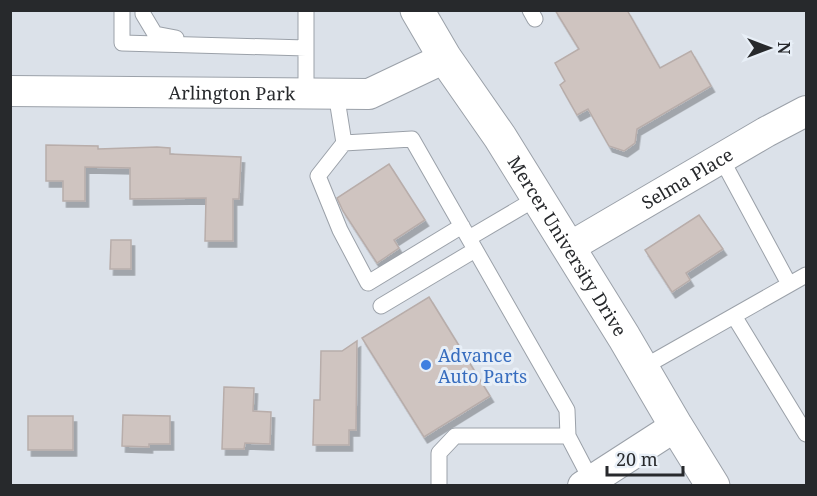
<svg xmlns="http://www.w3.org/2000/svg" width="817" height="496" viewBox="0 0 817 496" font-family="'Noto Serif',serif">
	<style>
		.building { fill: #cfc4c0; stroke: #b8adaa; stroke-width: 1.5; filter: url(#shadow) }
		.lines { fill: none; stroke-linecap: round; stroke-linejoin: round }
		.service-casing { stroke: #9ba1a9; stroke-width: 17 }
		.minor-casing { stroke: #9ba1a9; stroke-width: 32 }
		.secondary-casing { stroke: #9ba1a9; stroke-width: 35 }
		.service { stroke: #fff; stroke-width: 15 }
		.minor { stroke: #fff; stroke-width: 30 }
		.secondary { stroke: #fff; stroke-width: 33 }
		.shop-dot { fill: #3f7fe0; stroke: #e8eff7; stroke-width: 2 }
		.labels { text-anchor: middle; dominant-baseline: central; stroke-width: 6; stroke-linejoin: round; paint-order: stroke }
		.street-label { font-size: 18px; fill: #27292c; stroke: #e8eff7 }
		.shop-label { font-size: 18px; fill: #366cbe; stroke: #e8eff7; text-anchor: start }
	</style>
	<defs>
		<filter id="shadow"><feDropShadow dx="3.5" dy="6" stdDeviation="0" flood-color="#0004"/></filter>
	</defs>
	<rect width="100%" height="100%" fill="#dbe1e9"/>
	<path class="building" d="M555,10h72l33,58 31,-17 20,35 -74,43 -2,14 -11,8 -15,-5 -21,-37 -11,6 -17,-30 5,-4 -10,-18 24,-14z
		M46,145l52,1v3l59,-2 13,1v6l71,3 -2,42h-6v42h-28l1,-43 -76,1v-31l-45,-1v34h-22v-20h-17z
		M389,164l36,56 -31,20 5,8 -22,15 -34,-52 -6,-13z
		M699,215l24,34 -37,24 4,7 -18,12 -27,-42z
		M111,240h20v29h-21z
		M429,297l61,99 -66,41 -62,-99z
		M357,341l-1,89h-7v15h-36l1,-45h6l1,-49h21z
		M224,387l30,1 -1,23 18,1 -1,32 -25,-1 -1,6h-22z
		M123,415l47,1v28h-21v3l-27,-1z
		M28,416h45v34h-45z"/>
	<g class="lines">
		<defs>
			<path id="service" d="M122,10v33l184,5
				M143,10v4l12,20 21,4
				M306,10v83
				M530,10l5,9
				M336,93l8,50 68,-4 155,271 1,26 23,44
				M344,143l-26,33 22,54 28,53 94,-57
				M721,158l68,126
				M469,238l68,-40
				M381,306l94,-56
				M734,316l72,118
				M642,368l164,-93
				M439,486v-33l16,-17h113"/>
			<g id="minor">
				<path id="s1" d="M10,91l359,3 76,-36"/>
				<path id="s2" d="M568,248l198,-116 40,-21"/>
				<path d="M583,486l93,-60"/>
			</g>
			<g id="secondary">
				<path id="s3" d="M417,10l28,48 55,79 124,200 52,89 37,60"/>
			</g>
		</defs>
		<use href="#service" class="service-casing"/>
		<use href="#minor" class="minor-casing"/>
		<use href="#secondary" class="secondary-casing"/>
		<use href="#service" class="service"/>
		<use href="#minor" class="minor"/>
		<use href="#secondary" class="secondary"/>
	</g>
	<circle class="shop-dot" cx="426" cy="365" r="6"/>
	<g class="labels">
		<g class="street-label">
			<text stroke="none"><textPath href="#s1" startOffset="222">Arlington Park</textPath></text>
			<text stroke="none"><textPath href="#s2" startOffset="138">Selma Place</textPath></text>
			<text stroke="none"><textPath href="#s3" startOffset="280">Mercer University Drive</textPath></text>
		</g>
		<g class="shop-label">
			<text x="438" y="355">Advance<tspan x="438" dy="21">Auto Parts</tspan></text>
		</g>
	</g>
	<rect width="817" height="496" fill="none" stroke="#27292c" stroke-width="24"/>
	<g transform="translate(769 48) rotate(90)" stroke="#e8eff7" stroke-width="4.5" paint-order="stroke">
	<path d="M0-4.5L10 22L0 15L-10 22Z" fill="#27292c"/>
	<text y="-9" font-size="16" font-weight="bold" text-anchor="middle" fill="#27292c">N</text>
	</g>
	<path d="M607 466v9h76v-9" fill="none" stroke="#27292c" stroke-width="3"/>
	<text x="616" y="466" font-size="18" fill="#27292c" stroke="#e8eff7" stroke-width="4.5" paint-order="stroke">20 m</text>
</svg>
